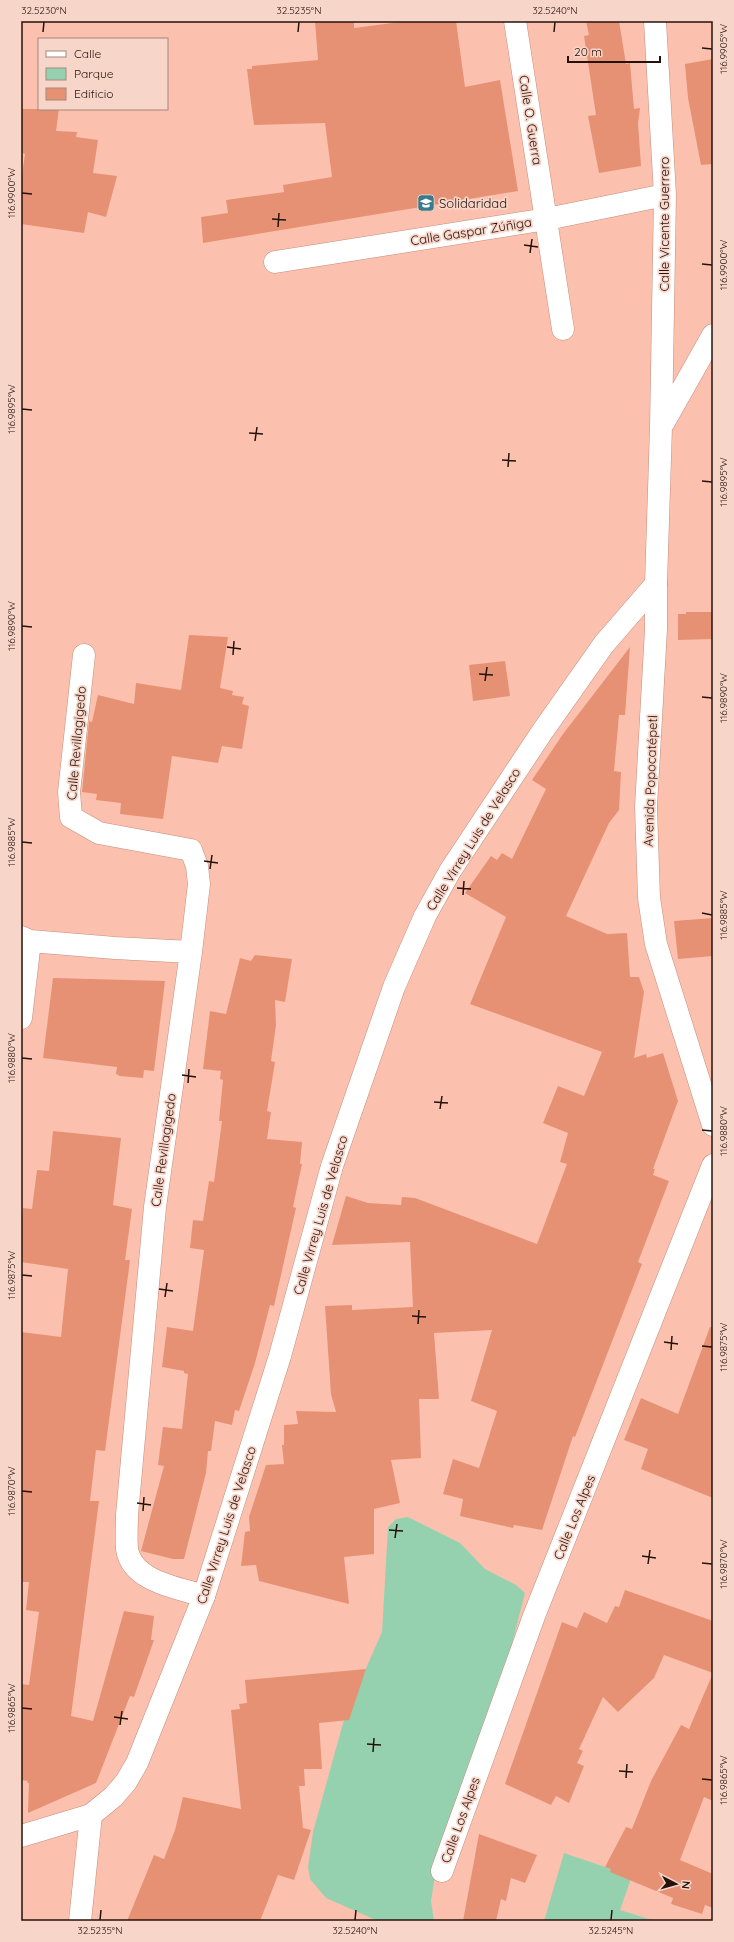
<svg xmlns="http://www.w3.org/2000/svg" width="734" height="1942" viewBox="0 0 734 1942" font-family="Quicksand,sans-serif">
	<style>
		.green { fill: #96d1af }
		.building { fill: #e79174 }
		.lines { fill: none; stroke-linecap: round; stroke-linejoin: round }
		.minor-casing { stroke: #c48d7b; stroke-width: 23 }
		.tertiary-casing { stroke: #c48d7b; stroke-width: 23 }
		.minor { stroke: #fff; stroke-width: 22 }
		.tertiary { stroke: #fff; stroke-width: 22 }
		.ticks { fill: none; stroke: #25120b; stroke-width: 1.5 }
		.labels { text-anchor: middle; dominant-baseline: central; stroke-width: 3.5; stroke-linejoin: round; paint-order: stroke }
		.street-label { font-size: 13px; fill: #25120b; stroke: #f8d5c9 }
		.poi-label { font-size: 13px; fill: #25120b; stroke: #f8d5c9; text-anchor: start }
		.neatline { fill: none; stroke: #25120b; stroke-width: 1.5 }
		.ticks-label { font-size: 10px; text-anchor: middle; fill: #25120b }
	</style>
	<rect width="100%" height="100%" fill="#fbc1ae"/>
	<path class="green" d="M408,1517l52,26 25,26 31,16 9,8 -31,121 -32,68 -27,94 -4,25 3,20h-56l-52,-23 -16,-19 -2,-12 5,-35 32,-116 37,-84 6,-105 8,-8z
		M564,1853l68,23 -12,34 35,11h-111z"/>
	<path class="building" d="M315,21h39v7l54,-7h48l9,66 35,-7 18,111 -315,52 -2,-26 27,-4 -2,-13 58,-8 -1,-7 49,-8 -7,-54 -71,2 -3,-22 -4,-34h5v-3l66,-6z
		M586,21h33l7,43 4,-1 4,46 6,-1 -2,15 3,43 -42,7 -11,-57 8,-1 -12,-79 5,-1z
		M713,59v105l-12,1 -13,-67 -3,-34z
		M21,109h38l-3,22 21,1 -1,5 22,3 -5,33 24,3 -11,41 -18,-5 -4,21 -63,-9v-42l4,-28 -4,-1z
		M686,612h27v27l-35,1v-26h8z
		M189,635l39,2 -8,51 13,3 -1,4 12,2 -2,7 7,2 -7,43 -20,-3 -4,17 -46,-7 -9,63 -43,-5 1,-11 -25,-3 1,-6 -15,-2 7,-71 3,1 6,-27 36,9 2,-21 45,7z
		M630,647l-5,68h-6l-5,56 7,1 -2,38 -10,13 -43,93 41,18 20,-1 3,44h9l5,15 -10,66 12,-4 1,4 16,-5 15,48 -25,68h2l-2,6 16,6 -31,81 4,2 -67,173 -2,-1 -31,94 -28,-5 -1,3 -53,-12 3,-17 -20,-5 10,-35 26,9 18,-57 -26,-10 21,-71 -58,3 5,66h-20l2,59 -30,2 9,43 -26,6v45l-30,3 5,47 -90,-23 -3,-16 -15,1 4,-34 5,-1 -1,-14 17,-52 18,-1 -2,-19h2v-20l14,-1 -2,-13 40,1 -5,-18 -6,-88 27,-1v5l61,-3 -3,-65 -78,3 14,-49 22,7 33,2 1,-8 13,1 122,46 30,-80 -7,-2 8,-29 -25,-10 15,-37 26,10 18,-44 -132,-48 36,-87 -41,-24 26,-37 6,4 5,-7 10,6 34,-70 -14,-9 31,-46z
		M505,661l5,35 -37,5 -4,-36z
		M713,918v38l-35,3 -4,-38z
		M255,955l37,4 -7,43 -10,-2 1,25 -5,36 4,1 -8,49 4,1 -4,27 35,3 -2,22h2l-9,43 3,1 -22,98 -4,-1 -15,58 -16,48 -4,-1 -3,15 -17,-4 -4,30h-3l-2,22 -22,86h-11l-32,-8 23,-85 -6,-1 5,-38 19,2 6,-55 -4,-1v-2l-22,-4 5,-40 26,4 11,-81 -14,-2 3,-28 10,1 6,-40 5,1 8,-61h-3l4,-41 -3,-1 1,-8 -18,-2 7,-58 16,3 14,-56 11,3z
		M53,978l112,3 -11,90 -10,-1 -1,8 -23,-2 -4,-2 1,-7 -74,-9z
		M53,1131l68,7 -8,67 19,4 -7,51h5l-25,191 -9,-1 -6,51h9l-28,215 22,5 31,-110 30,5 -3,24h3l-20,57 -4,-1 -34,87 -68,30 1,-30h-2l1,-2 -7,-1v-96l8,1 10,-73 -13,-2 3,-28h-8v-250l40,5 7,-68 -47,-7v-34l2,-20 9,1 5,-39 12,1z
		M710,1327h3v171l-72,-29 7,-20 -24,-9 17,-42 37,16z
		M625,1590l88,31v180l-9,-4 -24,63 33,14v34l-8,-3 -3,9 -31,-10 2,-6 -63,-26 1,-3 -6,-2 21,-40 6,2 19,-48 30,-56 8,4 24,-56 -49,-18 -10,23 -36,34 -15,-15 -24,52 4,2 -6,12 7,3 -15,37 -13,-7 -5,9 -46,-21 57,-162 15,6 7,-16 23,11 8,-17 4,1z
		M366,1669l-17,51 -30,3 3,46h-18l1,17h-6l4,42 8,2 -17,50 -16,-5 -18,46h-133l27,-66 10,4 11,-29 8,-33 58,12 -10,-99 9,-1 -1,-5 8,-1 -2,-23z
		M479,1834l58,21 -12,28 -14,-5 -5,23 -5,-2 -5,22h-33z"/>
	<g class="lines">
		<defs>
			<path id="minor" d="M515,21l48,308
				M655,21l10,174 -4,232 -5,157
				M275,262l272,-43 118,-24
				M664,422l49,-87
				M84,655l-15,137 2,25 28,16 92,17 6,16 2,18 -8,68 -36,255 -28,308c0,11 -1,23 0,34 5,33 52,39 77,47
				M21,937l9,4 85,7 76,4
				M21,1018l9,-77
				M442,1871l92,-255 179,-451
				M80,1921l11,-106"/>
			<path id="tertiary" d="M656,584v45l-10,178 3,91 7,46 57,181
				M21,1836l70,-21 22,-18 13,-15 11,-19 67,-167 76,-240 52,-190 62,-179 31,-71 25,-45 92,-139 62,-88 52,-60"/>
		</defs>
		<use href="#minor" class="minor-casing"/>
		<use href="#tertiary" class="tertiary-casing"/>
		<use href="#minor" class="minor"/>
		<use href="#tertiary" class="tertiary"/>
	</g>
	<path class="ticks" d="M43,32l1,-10M298,32l1,-10M554,32l1,-10M702,48l10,1M22,193l10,1M272,219l14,1M278,227l1,-14M524,245l14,2M530,253l2,-14M702,264l10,1M22,409l10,1M249,433l14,1M255,441l2,-14M502,460l14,1M508,467l1,-14M702,481l10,1M22,626l10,1M227,647l14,2M233,655l1,-14M479,674l14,1M485,681l2,-14M702,697l10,1M22,842l10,1M204,861l14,2M210,869l2,-14M457,888l14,1M463,895l1,-14M702,913l10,2M22,1058l10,1M182,1075l14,2M188,1083l1,-14M434,1102l14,1M440,1109l2,-13M702,1130l10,1M22,1275l10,1M159,1289l14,2M165,1297l2,-14M412,1316l14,1M418,1324l1,-14M664,1342l14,2M702,1346l10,1M671,1350l1,-14M22,1491l10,1M137,1503l14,2M143,1511l1,-14M389,1530l14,1M395,1538l2,-14M642,1556l14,2M702,1563l10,1M648,1564l2,-14M22,1708l10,1M114,1717l14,2M120,1725l2,-14M367,1744l14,1M373,1752l1,-14M619,1771l14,1M626,1778l1,-14M702,1779l10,1M100,1920l1,-10M355,1920l1,-10M611,1920l1,-10"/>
	<defs>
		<symbol id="school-square" viewBox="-11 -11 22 22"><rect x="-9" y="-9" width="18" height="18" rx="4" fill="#397a8c" stroke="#f8d5c9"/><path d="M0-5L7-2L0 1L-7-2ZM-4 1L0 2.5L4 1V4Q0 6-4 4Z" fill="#fff"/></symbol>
	</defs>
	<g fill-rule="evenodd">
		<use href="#school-square" x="416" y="193" width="20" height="20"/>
	</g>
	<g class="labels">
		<g class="street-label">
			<text transform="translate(531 120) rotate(81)">Calle O. Guerra</text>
			<text transform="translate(664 224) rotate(-90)">Calle Vicente Guerrero</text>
			<text transform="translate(471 231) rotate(-9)">Calle Gaspar Zúñiga</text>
			<text transform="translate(76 743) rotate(-85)">Calle Revillagigedo</text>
			<text transform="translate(650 781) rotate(-88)">Avenida Popocatépetl</text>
			<text transform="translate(473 839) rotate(-58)">Calle Virrey Luis de Velasco</text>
			<text transform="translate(163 1150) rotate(-82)">Calle Revillagigedo</text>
			<text transform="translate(320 1215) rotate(-74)">Calle Virrey Luis de Velasco</text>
			<text transform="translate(574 1517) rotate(-68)">Calle Los Alpes</text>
			<text transform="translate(226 1525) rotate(-72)">Calle Virrey Luis de Velasco</text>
			<text transform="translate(460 1820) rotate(-70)">Calle Los Alpes</text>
		</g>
		<g class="poi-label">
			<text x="439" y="203">Solidaridad</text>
		</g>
	</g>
	<rect width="734" height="1942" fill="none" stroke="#f8d5c9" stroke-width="44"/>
	<rect x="38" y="38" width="130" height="72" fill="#f8d5c9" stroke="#a4877d"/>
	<rect x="46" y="51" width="20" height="6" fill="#ffffff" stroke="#a4877d"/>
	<text x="74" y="58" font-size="12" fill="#25120b">Calle</text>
	<rect x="46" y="68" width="20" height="12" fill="#96d1af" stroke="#a4877d"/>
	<text x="74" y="78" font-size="12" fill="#25120b">Parque</text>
	<rect x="46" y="88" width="20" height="12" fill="#e79174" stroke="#a4877d"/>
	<text x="74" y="98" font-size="12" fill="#25120b">Edificio</text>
	<g transform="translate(676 1884) rotate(96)" stroke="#f8d5c9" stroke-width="3" paint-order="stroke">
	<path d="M0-3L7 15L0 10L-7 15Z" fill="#25120b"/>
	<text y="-6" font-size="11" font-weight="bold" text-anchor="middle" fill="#25120b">N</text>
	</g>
	<path d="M568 56v6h92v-6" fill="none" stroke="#25120b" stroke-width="2"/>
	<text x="574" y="56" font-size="12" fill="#25120b" stroke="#f8d5c9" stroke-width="3" paint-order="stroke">20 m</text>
	<rect x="22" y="22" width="690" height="1898" class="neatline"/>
	<g class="ticks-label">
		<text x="44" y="14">32.5230°N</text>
		<text x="299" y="14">32.5235°N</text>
		<text x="555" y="14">32.5240°N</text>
		<text transform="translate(723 49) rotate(-90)" y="4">116.9905°W</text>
		<text transform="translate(11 193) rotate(-90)" y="4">116.9900°W</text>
		<text transform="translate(723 265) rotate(-90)" y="4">116.9900°W</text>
		<text transform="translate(11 409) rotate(-90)" y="4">116.9895°W</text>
		<text transform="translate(723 482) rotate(-90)" y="4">116.9895°W</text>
		<text transform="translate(11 626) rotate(-90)" y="4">116.9890°W</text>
		<text transform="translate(723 698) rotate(-90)" y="4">116.9890°W</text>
		<text transform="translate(11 842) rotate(-90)" y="4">116.9885°W</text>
		<text transform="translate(723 915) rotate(-90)" y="4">116.9885°W</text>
		<text transform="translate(11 1058) rotate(-90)" y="4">116.9880°W</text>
		<text transform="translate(723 1131) rotate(-90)" y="4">116.9880°W</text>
		<text transform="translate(11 1275) rotate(-90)" y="4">116.9875°W</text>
		<text transform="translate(723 1347) rotate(-90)" y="4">116.9875°W</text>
		<text transform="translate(11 1491) rotate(-90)" y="4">116.9870°W</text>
		<text transform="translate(723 1564) rotate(-90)" y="4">116.9870°W</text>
		<text transform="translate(11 1708) rotate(-90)" y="4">116.9865°W</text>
		<text transform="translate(723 1780) rotate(-90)" y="4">116.9865°W</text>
		<text x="100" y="1934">32.5235°N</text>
		<text x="355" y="1934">32.5240°N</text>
		<text x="611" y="1934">32.5245°N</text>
	</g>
</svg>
